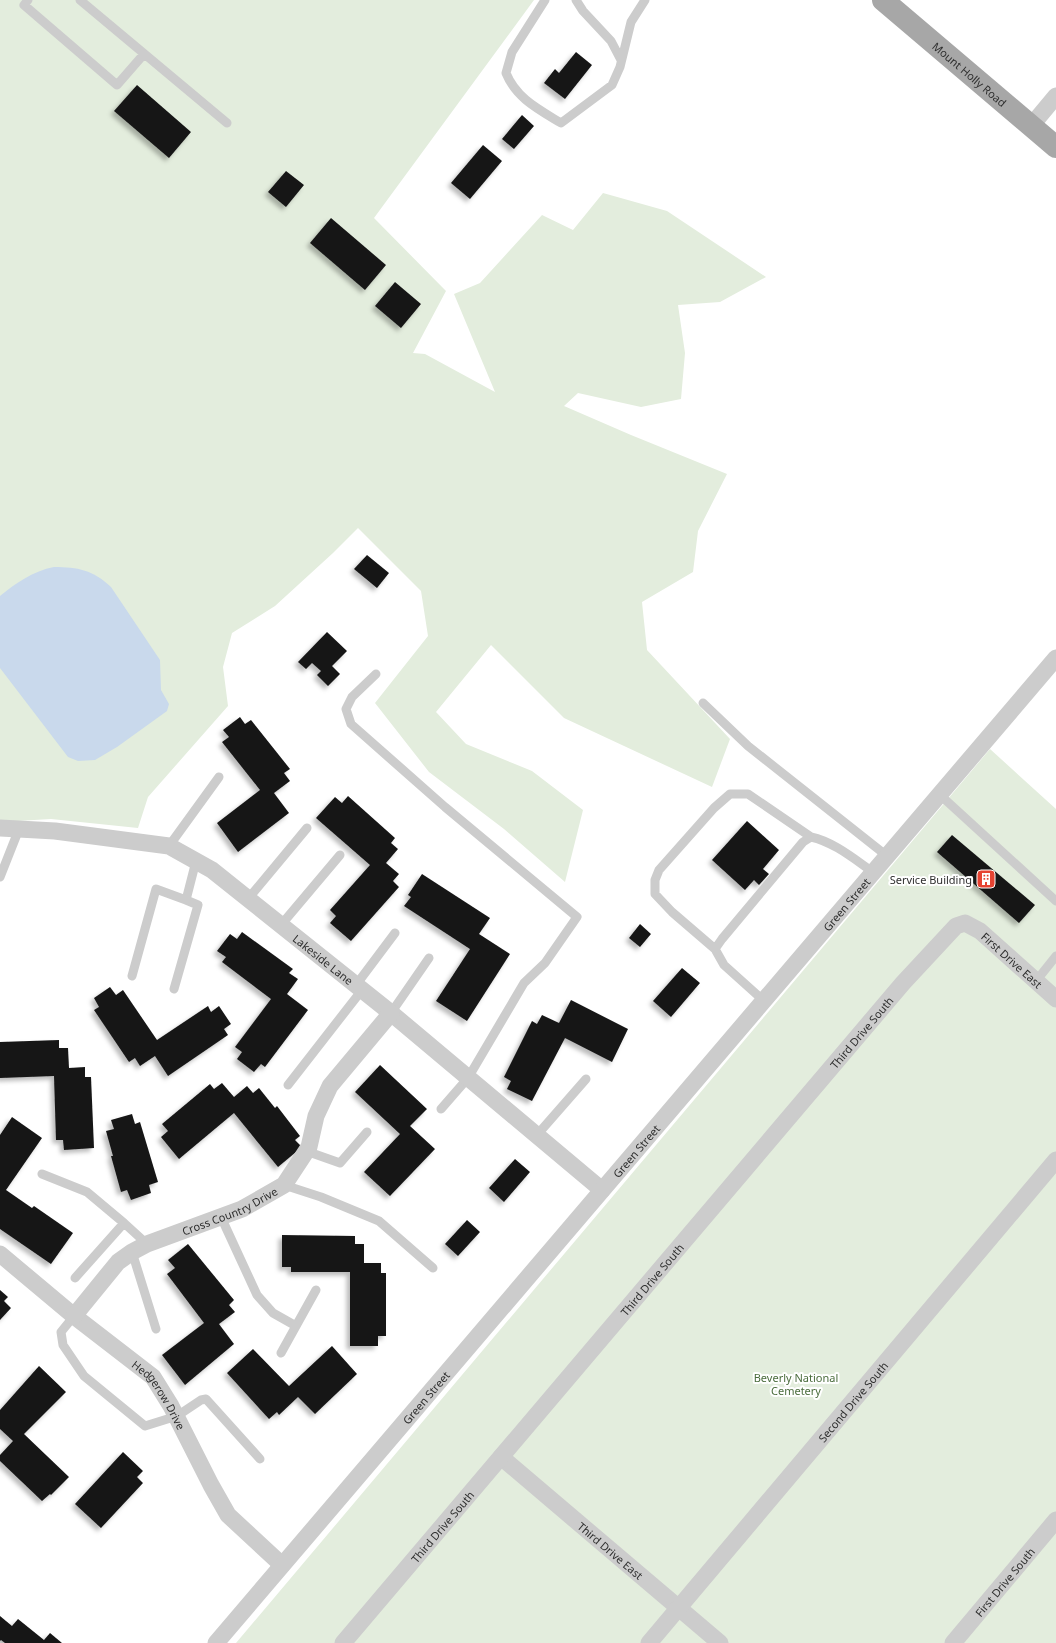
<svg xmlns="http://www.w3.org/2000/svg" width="1056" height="1643" viewBox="0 0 1056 1643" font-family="'Noto Sans',sans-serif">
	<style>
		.green { fill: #e3eddd }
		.water { fill: #c9d9ec }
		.building { fill: #161616; filter: url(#shadow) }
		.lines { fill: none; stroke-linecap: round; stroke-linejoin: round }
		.service { stroke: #ccc; stroke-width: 9 }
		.minor { stroke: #ccc; stroke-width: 17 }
		.primary { stroke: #a7a7a7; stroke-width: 22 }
		.labels { text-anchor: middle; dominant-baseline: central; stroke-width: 4; stroke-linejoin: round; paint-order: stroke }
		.street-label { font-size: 11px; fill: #2f2f2f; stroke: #fff }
		.poi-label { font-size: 11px; fill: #2f2f2f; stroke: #fff; text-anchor: end }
		.park-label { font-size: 11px; fill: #4a6c3c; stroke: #fff }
	</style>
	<defs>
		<filter id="shadow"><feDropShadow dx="-3.5" dy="3.5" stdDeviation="2" flood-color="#0004"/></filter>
	</defs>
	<rect width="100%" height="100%" fill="#fff"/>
	<path class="green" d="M0,0h534l-160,218 72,73 -33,62 12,1 70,38 -41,-98 26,-11 62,-68 31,15 30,-37 64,18 99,66 -46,25 -42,3 7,48 -4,46 -40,8 -63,-14 -14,13 67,29 96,39 -29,57 -5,41 -51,30 5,48 83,89 -18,48 -148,-69 -73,-73 -55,67 30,32 66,27 51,39 -18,72 -61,-53 -75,-57 -54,-69 53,-67 -7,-45 -63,-63 -25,25 -58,53 -43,27 -9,34 5,39 -80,91 -10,31 -87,-9 -51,3z
		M990,749l66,60v834h-820z"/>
	<path class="water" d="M54,567c24,0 39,3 57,20l49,73 1,30 8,14 -2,7 -50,36 -22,13 -17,1 -10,-4 -68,-89v-72c16,-13 33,-25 54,-29z"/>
	<path class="building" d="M576,52l16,13 -27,34 -21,-16 11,-14 4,4z
		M137,85l54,47 -22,26 -55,-47z
		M522,115l12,11 -20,23 -12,-10z
		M483,145l19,16 -32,38 -19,-16z
		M286,171l18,14 -18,22 -18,-15z
		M331,218l55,47 -21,25 -55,-47z
		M395,282l26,22 -20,24 -26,-22z
		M367,555l22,18 -12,15 -23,-19z
		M327,632l20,19 -15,15 8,8 -12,12 -11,-11 4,-4 -9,-8 -6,6 -8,-7z
		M240,717l5,7 6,-4 39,49 -6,4 6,8 -16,12 15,20 -51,39 -21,-29 43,-33 -38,-48 7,-5 -6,-7z
		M348,796l47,42 -4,5 7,6 -12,14 13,11 -6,7 6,6 -48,54 -21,-18 6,-7 -6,-6 40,-45 -54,-47 19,-21 7,6z
		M747,821l32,29 -16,19 6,5 -10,11 -5,-5 -9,10 -33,-30z
		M952,835l83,70 -16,18 -82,-71z
		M422,874l68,44 -11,16 31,20 -43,67 -31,-20 34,-52 -66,-43 7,-9 -3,-2z
		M640,924l11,10 -11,13 -11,-9z
		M242,932l51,37 -4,4 9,6 -11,15 21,16 -43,57 -4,-3 -7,8 -17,-13 5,-7 -7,-5 36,-48 -49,-37 4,-5 -9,-6 13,-17 7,5z
		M682,968l18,15 -29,34 -18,-16z
		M110,987l6,8 7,-5 34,50 51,-34 3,6 8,-6 12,18 -7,5 4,6 -60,41 -13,-20 -15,10 -5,-8 -6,4 -35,-52 5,-3 -5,-9z
		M571,1000l57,29 -16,33 -47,-24 -33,63 -25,-12 4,-8 -7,-4 28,-56 5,3 5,-9 17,8z
		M59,1040v8h9l1,20 16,-1v10h6l3,71 -30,2 -1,-10h-7l-2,-64 -54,2v-36z
		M380,1065l47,44 -17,17 25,23 -45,47 -26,-24 36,-38 -45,-42z
		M222,1083l12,14 13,-11 6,7 6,-5 16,20 2,-2 23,30 -5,4 7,7 -24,20 -44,-54 -55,46 -18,-22 7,-6 -6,-7 48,-40 4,5z
		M132,1114l3,10 5,-2 18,60 -9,3 2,8 -20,7 -4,-10 -6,2 -10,-36h2l-7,-25 8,-2 -3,-9z
		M12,1117l30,21 -36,52 26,18 2,-2 39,27 -22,31 -51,-35v-94z
		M515,1159l15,13 -26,30 -15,-14z
		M467,1220l13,12 -22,24 -13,-12z
		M282,1235l73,1v8h9v19h17v10h5v63h-8v10h-28v-74h-59v-5h-9z
		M188,1244l46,56 -5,5 6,7 -16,12 15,20 -49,41 -23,-30 42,-32 -37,-49 8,-6 -7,-8z
		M0,1290l8,7 -4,4 7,7 -11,12z
		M332,1346l25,28 -42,40 -17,-17 -19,18 -2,-3 -8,7 -42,-46 26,-24 36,37z
		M39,1366l27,26 -42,42 45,43 -18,18 -1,-1 -8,7 -42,-40v-6l13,-14 -13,-12v-19z
		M123,1452l20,19 -6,6 6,6 -42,45 -26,-24z
		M0,1616l12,10 6,-7 26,21 6,-7 12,10h-57l-4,-3 -1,1z"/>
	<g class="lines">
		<path class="service" d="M28,0l-4,5 93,80 27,-31
			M80,0l147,123
			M545,0l-33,52 -6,21c10,25 32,36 55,50l51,-38 8,-18 11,-45 14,-22
			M576,0l7,11 28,30 10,19
			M376,674l-24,23 -6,12 5,15 94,83 132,110 -32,46 -21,20 -56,95 -27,31
			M703,703l45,43 139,110
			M939,794l117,107
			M169,846l50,-69
			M0,877l19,-48
			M248,899l59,-71
			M281,925l59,-70
			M715,949l7,-10 81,-97 8,-5c23,5 43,22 62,35
			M132,976l24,-87 30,11
			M1036,981l20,-25
			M356,985l39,-52
			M174,989l24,-84 -12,-5 10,-39
			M764,1001l-40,-36 -9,-16 -43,-37 -17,-18v-14l4,-10 55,-62 16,-14h18l63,43
			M391,1013l38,-55
			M288,1085l74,-95
			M537,1135l49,-56
			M306,1151l34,12 27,-31
			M42,1174l45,18 37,31 23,21
			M284,1185l37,12 58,24 54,47
			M221,1217l36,78 16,18 23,13
			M132,1252l24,77
			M75,1278l49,-55
			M74,1316l-13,16 2,13 21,31 61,50 32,-10 24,-16 5,-1 54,60
			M281,1353l35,-63"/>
		<g class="minor">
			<path d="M1031,126l25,-30"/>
			<path id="s1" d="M0,828l55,3 114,15 43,24 179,143 211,177"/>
			<path id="s2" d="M0,1254l74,62 79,61 18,29 40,79 17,30 54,50"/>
			<path id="s3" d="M74,1316l44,-54 14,-10 15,-8 95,-35 42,-24 25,-38 7,-31 14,-30 61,-73"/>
			<path id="s4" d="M501,1457l219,186"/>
			<path id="s5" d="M216,1643l840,-985"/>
			<path id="s6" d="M343,1643l560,-660 53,-57 9,-3 15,8 76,68"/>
			<path id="s7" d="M649,1643l407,-483"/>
			<path id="s8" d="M953,1643l103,-123"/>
		</g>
		<path class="primary" id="s9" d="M883,0l173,147"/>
	</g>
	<defs>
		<symbol id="building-square" viewBox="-11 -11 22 22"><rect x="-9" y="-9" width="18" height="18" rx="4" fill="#e64332" stroke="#fff"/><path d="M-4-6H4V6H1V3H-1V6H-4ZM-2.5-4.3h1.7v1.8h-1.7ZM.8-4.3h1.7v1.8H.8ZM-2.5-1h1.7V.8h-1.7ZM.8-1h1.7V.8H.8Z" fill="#fff"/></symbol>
	</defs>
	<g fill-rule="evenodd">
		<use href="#building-square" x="975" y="868" width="22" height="22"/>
	</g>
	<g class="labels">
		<g class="street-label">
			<text stroke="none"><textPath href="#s9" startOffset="114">Mount Holly Road</textPath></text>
			<text stroke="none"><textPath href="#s5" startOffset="971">Green Street</textPath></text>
			<text stroke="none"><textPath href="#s1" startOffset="362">Lakeside Lane</textPath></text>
			<text stroke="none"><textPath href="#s6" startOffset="1013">First Drive East</textPath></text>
			<text stroke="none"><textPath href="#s6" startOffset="801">Third Drive South</textPath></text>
			<text stroke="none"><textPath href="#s5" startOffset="647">Green Street</textPath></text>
			<text stroke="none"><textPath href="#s3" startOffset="193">Cross Country Drive</textPath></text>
			<text stroke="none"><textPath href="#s6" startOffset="477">Third Drive South</textPath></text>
			<text stroke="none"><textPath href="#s2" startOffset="214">Hedgerow Drive</textPath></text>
			<text stroke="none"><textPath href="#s5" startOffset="323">Green Street</textPath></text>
			<text stroke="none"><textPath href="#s7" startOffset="316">Second Drive South</textPath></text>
			<text stroke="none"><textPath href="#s6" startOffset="153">Third Drive South</textPath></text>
			<text stroke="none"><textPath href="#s4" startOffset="144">Third Drive East</textPath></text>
			<text stroke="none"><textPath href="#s8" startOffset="80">First Drive South</textPath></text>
		</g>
		<g class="poi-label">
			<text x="972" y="879">Service Building</text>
		</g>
		<g class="park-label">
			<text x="796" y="1377">Beverly National<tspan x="796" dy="13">Cemetery</tspan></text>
		</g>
	</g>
</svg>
